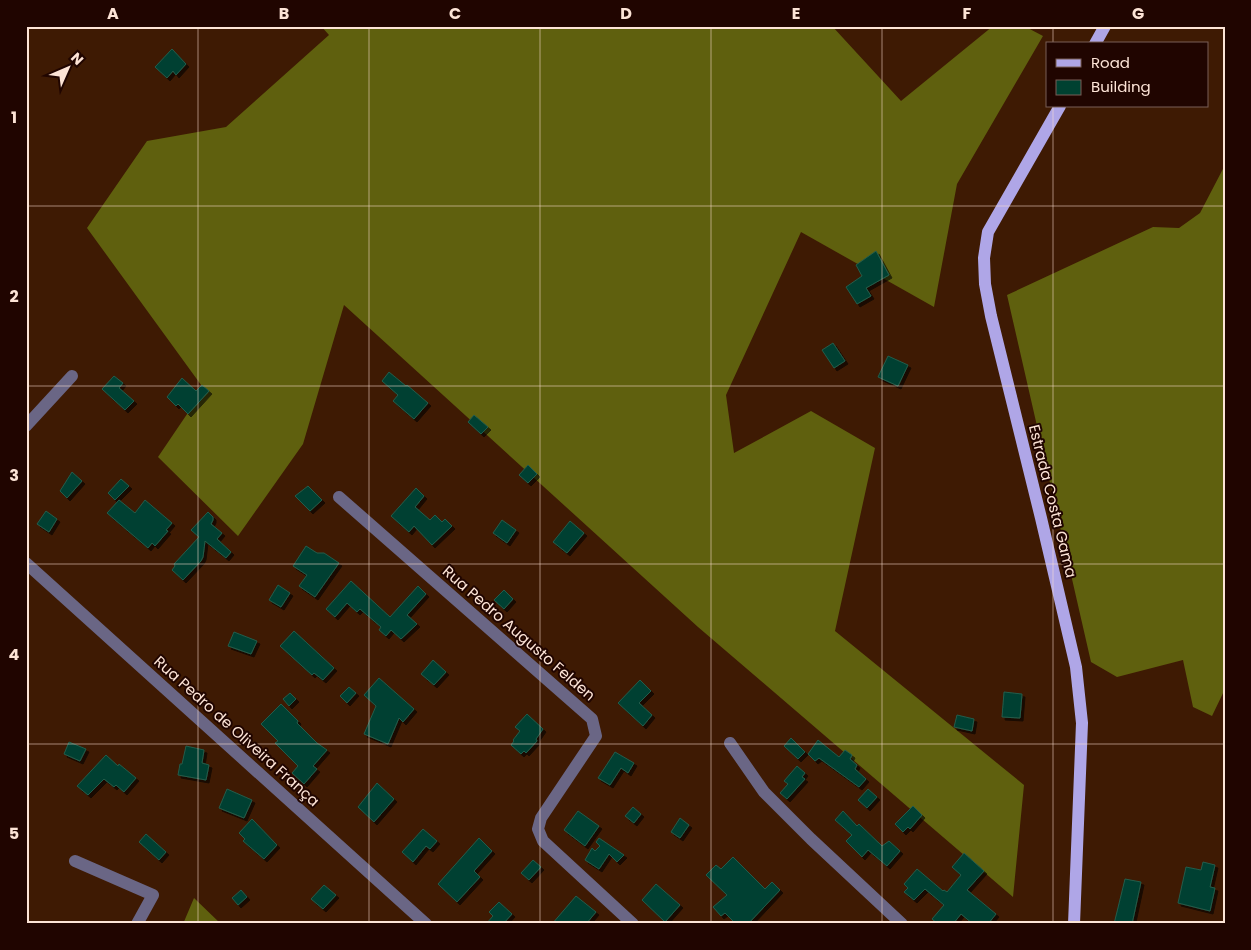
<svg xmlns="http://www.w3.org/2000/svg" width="1251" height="950" viewBox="0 0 1251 950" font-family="Poppins,sans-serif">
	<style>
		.forest { fill: #5f600e }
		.building { fill: #004131; stroke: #245c4b; filter: url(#shadow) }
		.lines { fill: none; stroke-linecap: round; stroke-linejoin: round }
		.minor { stroke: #6a6685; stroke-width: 12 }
		.major { stroke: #afa6e7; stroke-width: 12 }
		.grid { fill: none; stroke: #fde4d6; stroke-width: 1; stroke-opacity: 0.55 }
		.labels { text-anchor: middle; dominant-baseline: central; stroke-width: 4; stroke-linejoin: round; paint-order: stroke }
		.street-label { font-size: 15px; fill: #fde4d6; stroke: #200500 }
		.neatline { fill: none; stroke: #fde4d6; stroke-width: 2 }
		.grid-label { font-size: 16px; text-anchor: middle; font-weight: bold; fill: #fde4d6 }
	</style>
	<defs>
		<filter id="shadow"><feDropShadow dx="3" dy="3" stdDeviation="0" flood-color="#0009"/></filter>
	</defs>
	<rect width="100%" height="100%" fill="#3e1a03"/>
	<path class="forest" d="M321,26h511l69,75 92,-75h31l19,10 -86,148 -23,123 -133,-75 -75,163 8,58 77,-42 64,37 -40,183 189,154 -11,112 -315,-270 -354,-322 -41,139 -65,92 -80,-79 46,-68 -117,-161 60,-87 79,-14 103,-92z
		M1225,165v524l-13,27 -19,-9 -10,-47 -66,17 -26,-15 -84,-367 146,-68 26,1 21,-15z
		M194,898l27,26h-38z"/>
	<path class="building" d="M172,49l14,15 -10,11 -3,-4 -6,7 -12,-11z
		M876,251l13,24 -23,13 5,8 -14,8 -11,-17 16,-11 -6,-11z
		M833,343l12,18 -11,7 -12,-18z
		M888,356l20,9 -10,21 -20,-9z
		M389,372l17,14 1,-1 21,18 -14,16 -21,-18 5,-6 -16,-14z
		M114,376l9,7 -4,5 15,13 -9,9 -23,-21z
		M182,378l14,13 6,-6 7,6 -21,23 -10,-10 -2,2 -9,-9z
		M474,415l14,12 -7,7 -13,-12z
		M528,465l9,9 -9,9 -9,-8z
		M72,472l10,9 -15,17 -7,-7z
		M121,479l8,7 -14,14 -7,-7z
		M308,486l14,14 -12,11 -15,-15z
		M416,488l8,8 -9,11 15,13 5,-5 7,7 3,-3 7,7 -20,19 -18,-19 -5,6 -18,-16z
		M119,500l16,13 10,-13 27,23 -6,7 2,1 -13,15 -3,-3 -4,5 -41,-35z
		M46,511l11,8 -8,13 -12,-8z
		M208,512l5,5v3l-2,4 11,9 -5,6 14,13 -5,6 -21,-17 -2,16 -2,4 -18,19 -11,-10 3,-4 -1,-2 25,-27 -8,-7z
		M502,520l14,10 -9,13 -14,-10z
		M570,521l14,12 -17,20 -14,-11z
		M306,546l11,7h7l15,10 -24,34 -16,-11 8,-11 -14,-9z
		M351,581l39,36 28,-31 8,8 -19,21 10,9 -16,15 -10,-9 -5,6 -7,-6 2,-3 -21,-18 -3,3 -10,-9 -12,14 -9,-8z
		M278,585l12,8 -9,14 -12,-7z
		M504,590l9,9 -9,10 -10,-9z
		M294,631l40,37 -11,12 -9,-7 -2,2 -32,-29z
		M234,632l23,9 -6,13 -23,-8z
		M433,660l13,12 -12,13 -13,-11z
		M379,678l35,31 -11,13 -4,-4 -11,26 -24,-10 12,-28 -12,-11z
		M640,680l11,11 -12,12 13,12 -9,11 -25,-23z
		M349,687l7,6 -9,10 -7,-7z
		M1004,692l18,2 -2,24 -18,-1z
		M290,693l6,6 -7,7 -6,-7z
		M281,704l17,17 -1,2 20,20 10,7 -14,16 4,3 -13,15 -12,-11 6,-7 -23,-23 3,-2 -17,-17z
		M527,714l16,15 -7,10 1,2 -11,12 -2,-2 -3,3 -10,-9 3,-4 -1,-1 7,-9 -5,-4z
		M957,715l17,4 -2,12 -18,-4z
		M791,738l14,14 -7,7 -14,-13z
		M818,740l21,17 6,-7 7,5 -2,4 7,6 -2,4 11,10 -7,8 -40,-29 -4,3 -7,-7z
		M69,742l17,7 -6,12 -16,-7z
		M186,746l18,4 -2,13 7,2 -3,15 -28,-5 2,-11h2z
		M615,752l19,11 -6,10 -7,-5 -11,17 -12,-7z
		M106,755l12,11 1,-2 17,14 -12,14 -8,-7 -2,2 -10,-8 -16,16 -11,-9z
		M797,766l8,7 -3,4 3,2 -18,20 -7,-6 8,-9 -4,-3z
		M377,783l17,16 -20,23 -16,-15z
		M227,789l25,11 -8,18 -25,-10z
		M868,789l9,8 -10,11 -9,-8z
		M913,806l9,9 -12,14 -2,-2 -5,5 -8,-8z
		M633,807l8,7 -7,9 -9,-7z
		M578,811l21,15 -14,20 -21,-16z
		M843,811l14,15 2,-2 23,22 7,-5 11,10 -13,15 -19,-16 -6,7 -16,-16 6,-6 -17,-15z
		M680,818l9,7 -9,13 -9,-6z
		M252,819l25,26 -13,14 -21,-18 2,-2 -6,-6z
		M423,829l14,12 -7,8 -4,-3 -13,16 -11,-10z
		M146,834l20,18 -7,8 -20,-18z
		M479,838l13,13 -18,20 6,6 -23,25 -19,-18z
		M599,838l25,17 -7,7 -8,-8 -10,15 -14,-9 7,-12 3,3 5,-5 -4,-4z
		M964,853l20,18 -17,19 29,24 -8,10h-15l-12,-10 -8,10h-15l-6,-5 12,-14 -19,-16 -11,11 -10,-8 4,-4 -4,-4 13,-15 26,22 1,-1 3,2 14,-17 -9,-8z
		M733,857l32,32 7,-7 8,8 -32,34h-12l-11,-11 -4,3 -8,-9 14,-12 -21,-20 10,-10 5,4z
		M533,860l8,7 -12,13 -8,-7z
		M1203,862l12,3 -5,22 5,1 -5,23 -32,-8 8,-36 15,3z
		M1125,879l16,3 -9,42h-18z
		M656,884l24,21 -15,17 -23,-22z
		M324,885l12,10 -13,14 -12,-10z
		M241,890l6,7 -9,8 -6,-7z
		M576,896l20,16 -10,12h-34z
		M499,902l13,12 -9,10h-17l7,-8 -4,-4z"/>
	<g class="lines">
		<path class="minor" d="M26,426l46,-50
			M339,497l253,222 4,17 -55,82 -3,11 5,12 90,83
			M26,563l400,361
			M730,743l34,49 47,47 91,85
			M75,861l78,34 -16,29"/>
		<path class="major" d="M1095,44l10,-18
			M1060,106l-72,126 -4,26 1,26 6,32 50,202 35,149 6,56 -8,201"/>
	</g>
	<path class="grid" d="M198,26v898M369,26v898M540,26v898M711,26v898M882,26v898M1053,26v18M1053,106v818M26,206h1199M26,386h1199M26,564h1199M26,744h1199"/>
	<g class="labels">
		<g class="street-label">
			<text transform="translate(1053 501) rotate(76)">Estrada Costa Gama</text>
			<text transform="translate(519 633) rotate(41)">Rua Pedro Augusto Felden</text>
			<text transform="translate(237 731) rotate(42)">Rua Pedro de Oliveira França</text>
		</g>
	</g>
	<rect width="1251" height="950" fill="none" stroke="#200500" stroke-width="55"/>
	<rect x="1046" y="42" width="162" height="65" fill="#200500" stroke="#785e56"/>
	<rect x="1056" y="59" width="25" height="8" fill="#afa6e7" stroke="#785e56"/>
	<text x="1091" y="68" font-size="15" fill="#fde4d6">Road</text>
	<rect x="1056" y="80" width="25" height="15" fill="#004131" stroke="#785e56"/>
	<text x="1091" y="92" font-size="15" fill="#fde4d6">Building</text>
	<g transform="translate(68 68) rotate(45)" stroke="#200500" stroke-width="4" paint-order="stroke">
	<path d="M0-4L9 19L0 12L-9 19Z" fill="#fde4d6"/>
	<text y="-8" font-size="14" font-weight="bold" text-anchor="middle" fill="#fde4d6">N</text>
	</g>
	<rect x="28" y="28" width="1196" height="894" class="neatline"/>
	<g class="grid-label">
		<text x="113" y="19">A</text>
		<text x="284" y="19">B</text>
		<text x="455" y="19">C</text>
		<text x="626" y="19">D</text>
		<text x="796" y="19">E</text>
		<text x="967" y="19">F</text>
		<text x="1138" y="19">G</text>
		<text x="14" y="123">1</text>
		<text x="14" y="302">2</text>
		<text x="14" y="481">3</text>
		<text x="14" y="660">4</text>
		<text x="14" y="839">5</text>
	</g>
</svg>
